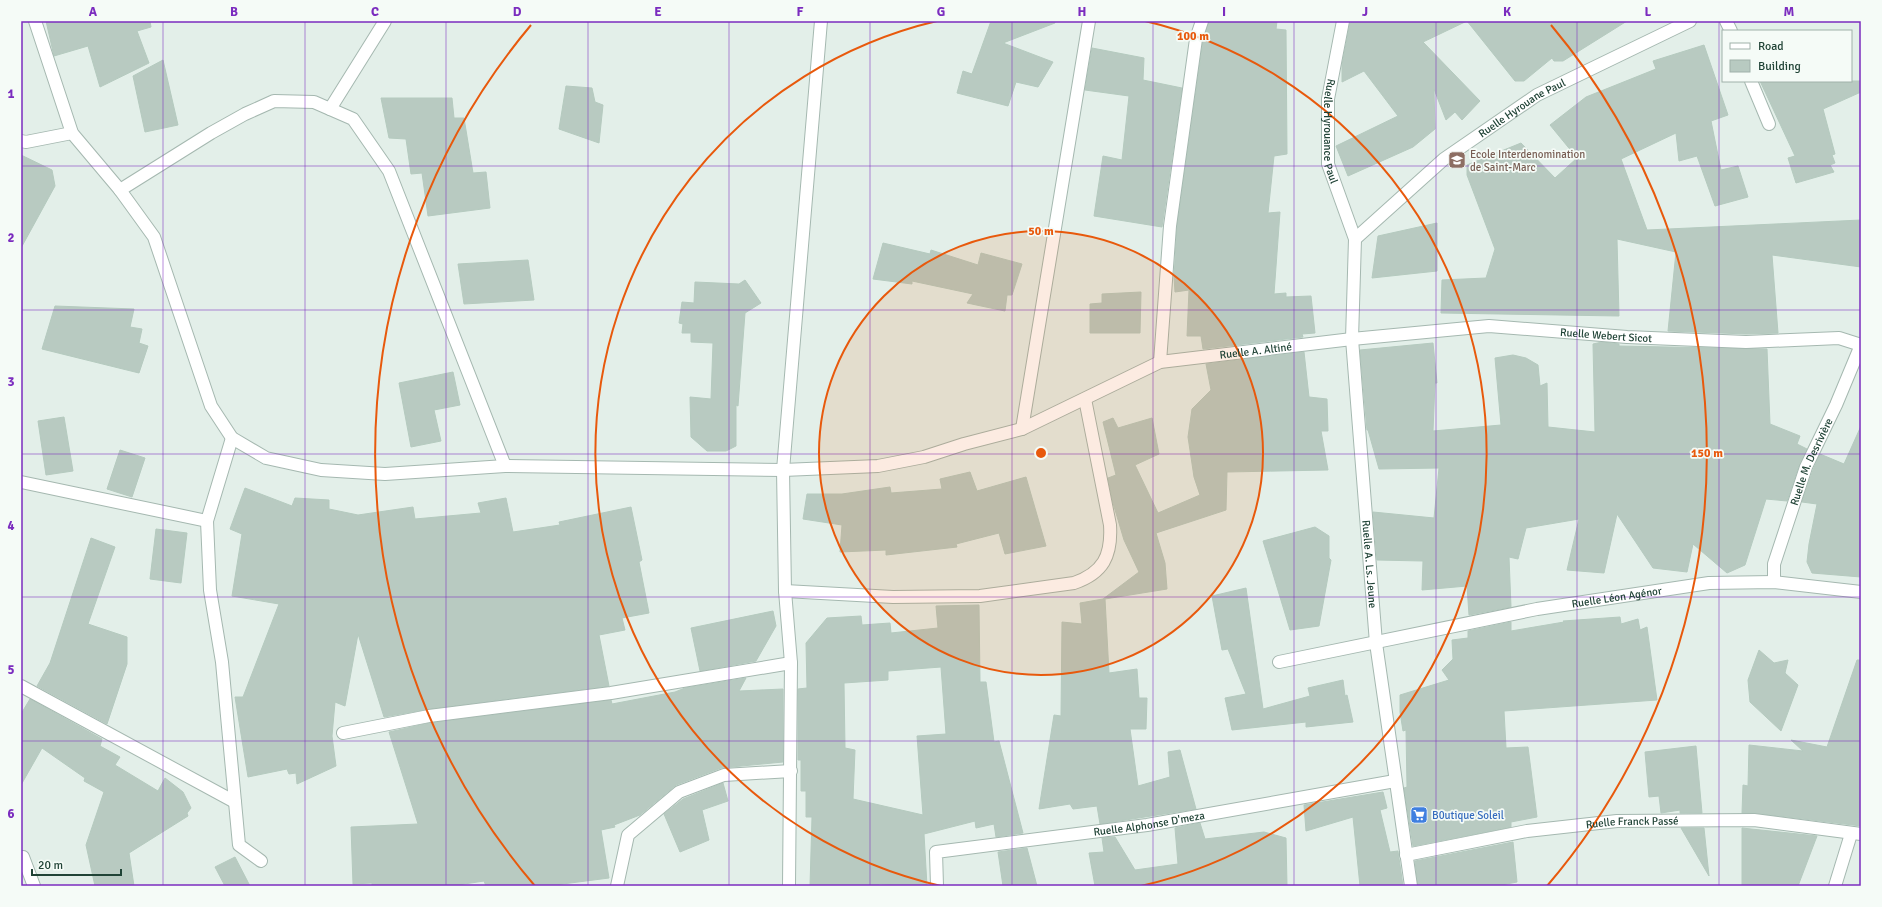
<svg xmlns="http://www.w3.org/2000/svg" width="1882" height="907" viewBox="0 0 1882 907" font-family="Signika,sans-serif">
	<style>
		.building { fill: #b8cac1; stroke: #b5cabf; fill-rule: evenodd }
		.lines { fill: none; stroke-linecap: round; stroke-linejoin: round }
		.minor-casing { stroke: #a5b8b0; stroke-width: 14 }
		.minor { stroke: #fff; stroke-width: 12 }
		.grid { fill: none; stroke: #7b2cbf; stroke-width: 1; stroke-opacity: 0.55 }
		.ring { fill: none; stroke: #e8590c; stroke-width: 2 }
		.labels { text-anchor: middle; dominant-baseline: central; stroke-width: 3.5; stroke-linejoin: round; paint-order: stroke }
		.street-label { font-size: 11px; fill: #204336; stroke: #f5fbf7 }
		.education-label { font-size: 11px; fill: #785e54; stroke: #f5fbf7; text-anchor: start }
		.shop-label { font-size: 11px; fill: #366cbe; stroke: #f5fbf7; text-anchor: start }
		.centre { fill: #e8590c; stroke: #f5fbf7; stroke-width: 2 }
		.ring-label { font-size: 12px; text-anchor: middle; font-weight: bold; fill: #e8590c; stroke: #f5fbf7; stroke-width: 3.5; stroke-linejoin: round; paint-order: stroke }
		.neatline { fill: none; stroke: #7b2cbf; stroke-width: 1.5 }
		.grid-label { font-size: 13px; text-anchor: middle; font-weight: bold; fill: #7b2cbf }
	</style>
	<rect width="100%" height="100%" fill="#e3efe9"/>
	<path class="building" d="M46,21h104l1,6 -14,4 12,32 -49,24 -12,-41 -34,10z
		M991,21h64v2l-52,20 50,19 -15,25 -22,-5 -8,24 -51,-13 6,-22 9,3z
		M1209,21h68l-1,8 10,1 1,124 -13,2 -6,57 12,-1 -6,82 12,-1v4l25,-1 4,37 -13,1 1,3 -100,12 -2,-13h-14l2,-46 -14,2 -1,-15 3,-50 26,-186z
		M1356,21h271l-64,40h-9l-2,-3 -28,23h-9l-48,-60 -44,21 57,59 -18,19 -7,-8 -9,8 -12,-31 1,40 -22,18 -65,29 -12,-30 62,-30 -34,-45 -22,11v-17l8,-42z
		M1704,45l24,70 -17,6 10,49 17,-4 10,31 -33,9 -18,-50 -18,5 -3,-28 -55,26 26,71 214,-10v47l-89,-12 6,78 -32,1 -78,-3 8,-79 -59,-13 2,77 -178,-3 1,-33 44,-2 9,-29 -28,-74v-10l54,-22 34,35 22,-20 -27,-33 36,-28 70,-28 -3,-8z
		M1092,48l52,10 -1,22 39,8 -20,139 -68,-11 9,-60 19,4 7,-64 -44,-6z
		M163,60l15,65 -33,7 -12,-56z
		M1760,81h101v11l-38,17 12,45 -3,1 3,8 -5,2 4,7 -38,11 -8,-25 7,-2z
		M566,86l26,2 3,14 8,3 -4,38 -40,-14z
		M381,98h71l2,20h10l9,55 13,-1 4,36 -62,8 -6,-43 -11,1 -5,-35 -17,-1z
		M21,155l31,15 3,16 -34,62z
		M1437,223v48l-65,7 6,-42z
		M883,243l47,11 1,-4 47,15 3,-12 41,11 -10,31h-5l-2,16 -38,-8 6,-9 -61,-13v3l-39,-5z
		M528,260l6,40 -70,4 -6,-40z
		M745,280l16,23 -16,10 -7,93 -2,-1v41l-10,5h-19l-16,-14 -1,-40 21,2 2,-56 -22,-1v-9h-9l1,-9 -4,-1 3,-21 12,1 1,-21 44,2z
		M1141,292l-1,41h-50v-29l12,-1v-9z
		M55,306l79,3 -4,18 12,2 -3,14 9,3 -9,27 -97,-24z
		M1602,342l17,2v2l148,3 3,75 30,12 -3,8 10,5 -8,16 -12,36 -21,-2 -21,66 -18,8 -34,-29 -6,28 -34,-4 -36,-54 -13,59 -37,-3 12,-51 -53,9 -8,31 -9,-2 2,50 -42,8 -2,-29 -45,4 1,-29 -46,-1 -4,-48 61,6 5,-50 -60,1 -11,-39h-1l-7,-80 73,-7 4,40h-2l-2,48 68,-6 -6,-67 18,-3 13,3 12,7 2,21 7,-3 1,44 47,5 -2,-88z
		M1304,352l5,45 18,2 1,32h-7l7,39 -101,2 -1,38 -70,23 9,30 2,26 -62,10 4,74 28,-4 2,29h8l-1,31h-16l8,57 32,-9 -2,-25 12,-2 16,59 -96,15 -3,-18 -24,3 -3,-5 -31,5 15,-94 7,1 1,-94 20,2 -2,-21 23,-4 36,-27 -15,-32 -11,-37 -5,-25 8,-3 -13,-53 10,-4 5,10 34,-10 7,36 -24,11 23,48 42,-18 -6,-18 -6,-40 4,-28 19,-19 -5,-26z
		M453,372l7,33 -26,5 7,31 -30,6 -12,-64z
		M64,417l9,54 -27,4 -8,-54z
		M1861,426v151l-49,-4 -5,-11 2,-18 8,-40 -15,-2 11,-32 7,-16 24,10z
		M120,450l25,8 -13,39 -25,-8z
		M970,472l7,19 49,-14 20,69 -41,8 -6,-21 -43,11 1,3 -71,8v-5l-46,2 2,-27 -39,-6 4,-25h35l48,-7 1,6 51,-4 -2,-10z
		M245,488l47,18 3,-8 34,2v9l29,6 55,-8 2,12 66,-6 -3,-10 28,-5 7,34 47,-7 -1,-3 72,-15 11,53 -3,2 10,51 -27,5 3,12 -26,5 10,51 -181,23 -44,8 -26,-83 -13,72 -10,-4 -3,34 4,30 -39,18 -1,-11 -7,1 -2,-5 -39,8 -13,-80h8l36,-93 -47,-8 10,-62 -12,-5z
		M1315,527l14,9v22l2,2 -12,66 -29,4 -27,-89z
		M156,529l31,4 -6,50 -31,-4z
		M91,538l24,9 -27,77 39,13v27l-20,60 -70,-38 13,-23z
		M1246,588l17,121 47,-13 -2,-8 35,-8 2,16 2,-1 6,27 -47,5v-5l-74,8 -7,-32 21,-4 -18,-45 -6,1 -10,-54z
		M979,605l1,77h6l8,60 5,-1 24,92 -27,4 -2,-13 -18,4 -1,-7 -51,13 3,52 -48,-2 -1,2h-68l2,-69h-6v-26h-5v-31h-3v-71l9,-1 -1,-45 21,-25 34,-2 1,9 28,-2 1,10 47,-5 -2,-22zM941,667l5,67 -29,2 6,79 -70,-16 2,-49 -10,-2 -1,-65 44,-3v-9z
		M773,611l3,15 -20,35 -56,10 -9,-43z
		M1620,617l1,7 17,-5 2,11 7,-3 10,73 -153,11 2,37 22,-1 9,70 -26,5v5l-98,19 -9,-58 3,-1 -1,-57 -3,1 -3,-19v-17l49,-15 -7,-10 11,-11 -1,-19 16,-2v-7l43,-9v9l53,-9 -1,-1z
		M1759,650l15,13 14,-3 -3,13 13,12 -17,46 -31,-29 -2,-22z
		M1857,660h4v166l-106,-13h-13l1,-28 5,1 1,-41 54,6 -12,-11 36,7z
		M746,678l-7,13 44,-2v73l-62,6 -45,17 -36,30 -26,10 1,2 -14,3 8,48 -62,8h-61l-2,-5 -33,5h-79v-3l-19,1 -2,-57 67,-3 -29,-92 41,-9 181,-23 1,4 63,-12 10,-4z
		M30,699l72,40 -2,7 20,11 -5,8 43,26 7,-13 18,14 8,16 -4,5 1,3 -59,37 5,33h-39l-9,-41 18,-53 -20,-11 1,-3 -43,-30 -21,37v-71z
		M1696,746l6,67h-22v-3l-19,3 -2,-17 -10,1 -4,-45z
		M723,783l5,18 -26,9 7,30 -29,12 -16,-38 19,-15z
		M1383,792l4,16 -7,2 10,42 8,-1 5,35h-43l-7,-69 -47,14 -2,-26z
		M1200,823l5,16 59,-7 22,6 1,48h-192l-6,-33 15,-1 -2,-14 13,-1 20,33 43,-6 -3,-36z
		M1681,828h23l5,48z
		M1742,828l75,8 -19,50h-56z
		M1513,842l4,40 -21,4h-78l-3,-25z
		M1027,848l10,38h-34l-5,-34z
		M235,857l15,29h-25l-10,-19z"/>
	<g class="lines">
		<defs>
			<g id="minor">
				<path id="s1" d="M35,21l37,112 48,57 34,47 57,169 21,32 34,20 55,12 64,4 120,-8 278,4 95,-4 46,-9 40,-13 58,-15 138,-67 192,-23 137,-13 138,11 119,5 93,-4 22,7"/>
				<path id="s2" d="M1343,21l-15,78v65l27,75 -3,100 24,304 35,243"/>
				<path d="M1726,21l5,10"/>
				<path d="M1751,81l18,43"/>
				<path d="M330,109l55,-88"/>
				<path d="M21,141l5,1 46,-9"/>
				<path d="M120,190l91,-57 34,-19 29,-13 40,1 39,17 36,52 116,295"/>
				<path id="s3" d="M1355,239l89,-80 93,-64 153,-74"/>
				<path d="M1160,362l10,-136 26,-187 6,-18"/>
				<path d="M1022,429l67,-408"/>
				<path d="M232,438l-25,83 3,69 12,72 17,183 22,16"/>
				<path d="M21,482l186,39"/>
				<path id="s4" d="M1774,582v-18l32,-97 30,-62 25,-60"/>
				<path d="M785,591l108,6 87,-1 94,-13c29,-10 38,-27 36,-58l-25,-126"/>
				<path id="s5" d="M1279,662l258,-53 172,-26 65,-1 87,10"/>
				<path d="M21,686l214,116"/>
				<path d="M343,733l86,-17 182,-23 180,-30"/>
				<path id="s6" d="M1406,855l121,-24 90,-10 137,-1 107,14"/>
				<path d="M21,857h2l11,29"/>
				<path d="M617,886l11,-51 51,-43 45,-17 67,-4"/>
				<path d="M789,886l2,-223 -6,-72 -2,-121 38,-449"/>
				<path id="s7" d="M937,886l-1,-34 211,-27 248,-44"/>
				<path d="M1835,886l16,-52"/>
			</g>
		</defs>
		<use href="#minor" class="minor-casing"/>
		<use href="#minor" class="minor"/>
	</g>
	<path class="grid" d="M163,21v865M305,21v865M446,21v865M588,21v865M729,21v865M870,21v865M1012,21v865M1153,21v865M1294,21v865M1436,21v865M1577,21v865M1719,21v865M21,166h1840M21,310h1840M21,454h1840M21,597h1840M21,741h1840"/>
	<circle cx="1041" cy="453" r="222" fill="#e8590c" fill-opacity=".12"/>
	<g class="ring">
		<circle cx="1041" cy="453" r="222"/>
		<path d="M941 886A444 444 0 0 1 937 21M1145 21A444 444 0 0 1 1141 886"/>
		<path d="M535 886A666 666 0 0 1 531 25M1551 25A666 666 0 0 1 1547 886"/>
	</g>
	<defs>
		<symbol id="school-square" viewBox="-11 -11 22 22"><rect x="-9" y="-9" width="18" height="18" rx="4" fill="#8d6e63" stroke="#f5fbf7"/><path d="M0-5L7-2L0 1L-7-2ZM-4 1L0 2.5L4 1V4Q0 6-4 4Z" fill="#fff"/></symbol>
		<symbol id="supermarket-square" viewBox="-11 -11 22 22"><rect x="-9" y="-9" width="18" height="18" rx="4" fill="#3f7fe0" stroke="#f5fbf7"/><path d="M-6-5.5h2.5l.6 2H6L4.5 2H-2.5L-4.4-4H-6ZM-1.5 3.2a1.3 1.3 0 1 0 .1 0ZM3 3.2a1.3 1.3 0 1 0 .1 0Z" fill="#fff"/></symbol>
	</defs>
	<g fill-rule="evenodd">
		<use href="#school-square" x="1447" y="150" width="20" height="20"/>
		<use href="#supermarket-square" x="1409" y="805" width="20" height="20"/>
	</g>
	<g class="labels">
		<g class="street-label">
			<text stroke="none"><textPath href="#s3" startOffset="213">Ruelle Hyrouane Paul</textPath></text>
			<text stroke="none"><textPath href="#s2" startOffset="112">Ruelle Hyrouance Paul</textPath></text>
			<text stroke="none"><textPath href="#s1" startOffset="1871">Ruelle Webert Sicot</textPath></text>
			<text stroke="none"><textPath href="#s1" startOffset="1519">Ruelle A. Altiné</textPath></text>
			<text stroke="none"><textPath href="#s4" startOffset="127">Ruelle M. Desrivière</textPath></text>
			<text stroke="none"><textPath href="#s2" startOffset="550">Ruelle A. Ls. Jeune</textPath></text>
			<text stroke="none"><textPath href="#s5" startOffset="344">Ruelle Léon Agénor</textPath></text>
			<text stroke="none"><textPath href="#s7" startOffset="249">Ruelle Alphonse D'meza</textPath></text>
			<text stroke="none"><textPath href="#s6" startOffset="229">Ruelle Franck Passé</textPath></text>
		</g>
		<g class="education-label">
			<text x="1470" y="154">Ecole Interdenomination<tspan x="1470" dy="13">de Saint-Marc</tspan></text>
		</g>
		<g class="shop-label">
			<text x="1432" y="815">B0utique Soleil</text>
		</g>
	</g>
	<circle cx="1041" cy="453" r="6" class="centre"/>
	<g class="ring-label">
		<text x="1193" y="40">100 m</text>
		<text x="1041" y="235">50 m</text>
		<text x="1707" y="457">150 m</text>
	</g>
	<rect width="1882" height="907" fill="none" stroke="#f5fbf7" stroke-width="44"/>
	<rect x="1722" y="30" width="130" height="52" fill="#f5fbf7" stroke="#a0b1aa"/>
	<rect x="1730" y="43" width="20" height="6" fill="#ffffff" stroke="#a0b1aa"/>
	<text x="1758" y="50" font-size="12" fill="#204336">Road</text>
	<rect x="1730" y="60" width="20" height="12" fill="#b8cac1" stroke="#a0b1aa"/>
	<text x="1758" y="70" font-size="12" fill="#204336">Building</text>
	<path d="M32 869v6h89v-6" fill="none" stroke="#204336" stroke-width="2"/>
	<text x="38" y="869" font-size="12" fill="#204336" stroke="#f5fbf7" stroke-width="3" paint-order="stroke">20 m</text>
	<rect x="22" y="22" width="1838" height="863" class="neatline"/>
	<g class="grid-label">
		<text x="93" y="16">A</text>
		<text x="234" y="16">B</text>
		<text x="375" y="16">C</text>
		<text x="517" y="16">D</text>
		<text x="658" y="16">E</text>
		<text x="800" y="16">F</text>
		<text x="941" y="16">G</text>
		<text x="1082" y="16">H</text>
		<text x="1224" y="16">I</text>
		<text x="1365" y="16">J</text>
		<text x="1507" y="16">K</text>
		<text x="1648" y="16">L</text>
		<text x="1789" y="16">M</text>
		<text x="11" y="98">1</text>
		<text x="11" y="242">2</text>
		<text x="11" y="386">3</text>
		<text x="11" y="530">4</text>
		<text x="11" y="674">5</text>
		<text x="11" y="818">6</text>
	</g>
</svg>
